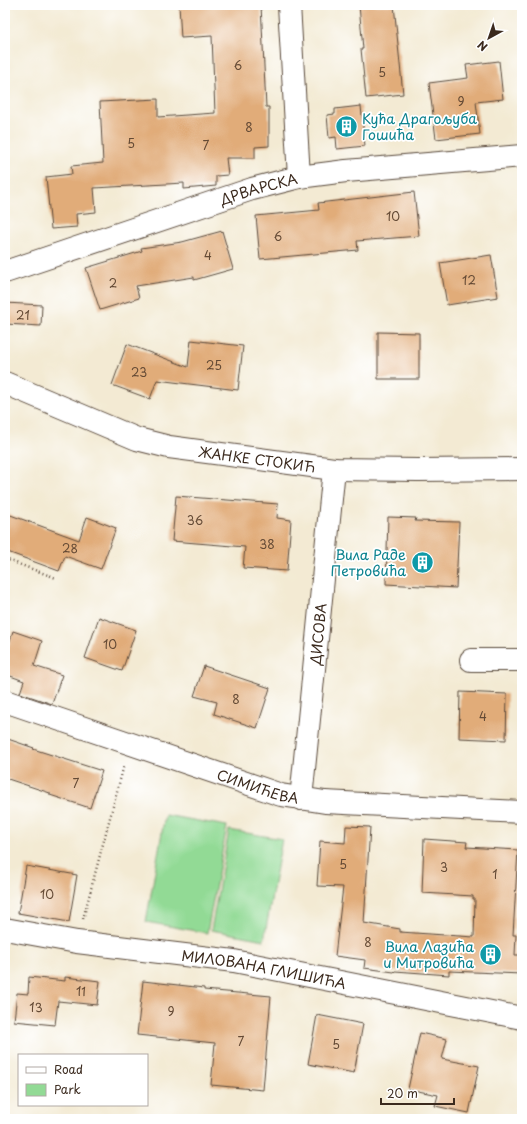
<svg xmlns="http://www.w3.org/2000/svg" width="527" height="1124" viewBox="0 0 527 1124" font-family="'Playpen Sans',sans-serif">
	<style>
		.green { fill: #92da95; stroke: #66825a }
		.building { fill: #e1ac79 }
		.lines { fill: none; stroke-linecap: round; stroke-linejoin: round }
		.minor-casing { stroke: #574739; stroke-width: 24 }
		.path { stroke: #574739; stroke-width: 2.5; stroke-dasharray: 1 3; stroke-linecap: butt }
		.minor { stroke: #fff; stroke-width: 22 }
		.labels { text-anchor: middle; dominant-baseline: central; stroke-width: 3.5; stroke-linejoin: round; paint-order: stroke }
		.number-label { font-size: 12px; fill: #644a35 }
		.culture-label { font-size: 14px; fill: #0d838f; stroke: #fff; text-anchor: end }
		.street-label { font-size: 14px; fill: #3b2a1e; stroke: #fff }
	</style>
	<rect width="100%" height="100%" fill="#fff"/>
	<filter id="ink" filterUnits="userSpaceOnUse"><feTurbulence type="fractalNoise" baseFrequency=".025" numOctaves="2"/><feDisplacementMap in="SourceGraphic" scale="8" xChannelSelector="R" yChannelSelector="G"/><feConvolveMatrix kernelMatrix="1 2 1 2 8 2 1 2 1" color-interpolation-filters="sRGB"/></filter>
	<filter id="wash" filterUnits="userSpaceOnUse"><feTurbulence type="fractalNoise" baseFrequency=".012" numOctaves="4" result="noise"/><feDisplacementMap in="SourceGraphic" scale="16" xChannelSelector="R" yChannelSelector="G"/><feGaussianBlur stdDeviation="0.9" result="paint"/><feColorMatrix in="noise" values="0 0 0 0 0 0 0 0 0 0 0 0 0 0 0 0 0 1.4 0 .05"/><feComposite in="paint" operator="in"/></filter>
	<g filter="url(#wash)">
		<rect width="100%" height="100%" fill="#f3ead3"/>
		<path class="green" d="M165,815l62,11 -20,107 -61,-11z
			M229,830l53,9 -18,101 -53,-10z"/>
		<g id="blocks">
			<path class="building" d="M179,5h82l5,102h3v39l-14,1v11h-29l2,17 -12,1v10l-32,3v-6l-90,5 2,24 -20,2 1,13 -26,2 -5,-52 26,-3 -1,-8 32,-3 -3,-61 58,-3v18l57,-4 -3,-77 -31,2z
				M359,5h35l9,89 -37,4 -5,-49h2z
				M499,61l4,38 -27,3 4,32 -44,5 -7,-56 39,-5 -2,-13z
				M361,106l4,40 -28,3 -1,-12 -7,1 -2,-23 8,-1v-5z
				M414,192l5,44 -62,5 1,9 -98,9 -4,-43 63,-6 -1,-7z
				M222,231l11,38 -39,11v-3l-58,9 3,12 -39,12 -14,-42 56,-17 -1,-3 41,-6z
				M491,255l7,42 -51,8 -7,-42z
				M5,303l37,2 -1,21 -36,-2z
				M378,332l41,1v46h-41z
				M191,340l52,6 -5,44 -81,-10 -7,19 -38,-14 15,-41 61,23z
				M176,496l102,8 -1,14 14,2 -4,51 -44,-3 2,-21 -73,-6z
				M5,513l74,27 8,-23 29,11 -15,41 -36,-13 -6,15 -54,-20z
				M388,517l28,1 -1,3 44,1 -3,66 -70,-4z
				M99,617l37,13 -14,41 -37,-13z
				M13,631l29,10 -8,25 28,9 -10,29 -32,-11 4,-12 -19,-7v-18z
				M204,666l66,22 -13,40 -43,-14 3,-12 -23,-6z
				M460,692l47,2 -1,46 -47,-2z
				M5,738l29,10 -1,1 69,22 -12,37 -40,-13v-2l-45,-15z
				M346,826l24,1 -6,96 36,6v3l74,5 1,-38h-2v-3l-51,-3 2,-54 43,3 -1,5 52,3 -5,85h3l-1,20h7v19l-73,-3v4l-54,-4 -1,1 -30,-4 1,-8 -30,-4 8,-69 -26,-1 3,-45 25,2z
				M26,866l51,9 -8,47 -51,-9z
				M29,977l36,4v-4l35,4 -3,24 -39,-4 -3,24 -41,-4 3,-28 11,1z
				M143,981l61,7v2l67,6 -8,94 -52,-5 4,-42 -78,-8z
				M317,1015l46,9 -9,49 -46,-9z
				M420,1033l27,6 -5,20 37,7 -10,47 -34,-7 3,-11 -30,-6z"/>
		</g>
	</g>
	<g filter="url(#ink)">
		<use href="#blocks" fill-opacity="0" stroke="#574739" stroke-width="1"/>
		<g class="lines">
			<defs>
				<g id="minor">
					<path d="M289,5l10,172"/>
					<path id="s1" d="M5,272l247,-83 47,-12 47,-6 176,-15"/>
					<path id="s2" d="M5,383l132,56 32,8 165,22 84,1 104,-1"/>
					<path d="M471,660h51"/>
					<path id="s3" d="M5,701l276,94 44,7 197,10"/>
					<path id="s4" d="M301,799l33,-330"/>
					<path id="s5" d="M5,929l72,13 157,19 288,57"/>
				</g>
			</defs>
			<use href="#minor" class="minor-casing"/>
			<path class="path" d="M5,559l51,19
				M83,919l41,-154"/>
			<use href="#minor" class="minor"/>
		</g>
	</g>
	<defs>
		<symbol id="building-disc" viewBox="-11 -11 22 22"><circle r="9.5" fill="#0f9aa8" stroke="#fff"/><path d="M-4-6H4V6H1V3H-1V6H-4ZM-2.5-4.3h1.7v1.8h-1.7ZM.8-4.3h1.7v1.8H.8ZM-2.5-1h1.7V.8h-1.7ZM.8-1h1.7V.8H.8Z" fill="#fff"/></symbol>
	</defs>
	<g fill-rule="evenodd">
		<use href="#building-disc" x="334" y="114" width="25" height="25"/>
		<use href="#building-disc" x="410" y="550" width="25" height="25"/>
		<use href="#building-disc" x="478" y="942" width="25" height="25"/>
	</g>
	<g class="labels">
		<g class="number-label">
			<text x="238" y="65">6</text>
			<text x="382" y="72">5</text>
			<text x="461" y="101">9</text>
			<text x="249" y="127">8</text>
			<text x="131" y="143">5</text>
			<text x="206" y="145">7</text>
			<text x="393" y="216">10</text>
			<text x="278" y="236">6</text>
			<text x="208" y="255">4</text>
			<text x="469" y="280">12</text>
			<text x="113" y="283">2</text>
			<text x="23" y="315">21</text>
			<text x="214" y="365">25</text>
			<text x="139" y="372">23</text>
			<text x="195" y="520">36</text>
			<text x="267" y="544">38</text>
			<text x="70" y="548">28</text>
			<text x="110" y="644">10</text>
			<text x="236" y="699">8</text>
			<text x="483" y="716">4</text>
			<text x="76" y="783">7</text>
			<text x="343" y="864">5</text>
			<text x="444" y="867">3</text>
			<text x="495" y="874">1</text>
			<text x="47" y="894">10</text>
			<text x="368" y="942">8</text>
			<text x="81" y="991">11</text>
			<text x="36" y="1007">13</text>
			<text x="171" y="1011">9</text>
			<text x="241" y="1041">7</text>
			<text x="336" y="1044">5</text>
		</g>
		<g class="culture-label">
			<text x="362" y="118" text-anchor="start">Кућа Драгољуба<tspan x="362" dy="16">Гошића</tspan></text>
			<text x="406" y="554">Вила Раде<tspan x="406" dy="16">Петровића</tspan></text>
			<text x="474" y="946">Вила Лазића<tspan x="474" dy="16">и Митровића</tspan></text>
		</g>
		<g class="street-label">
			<text stroke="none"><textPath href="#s1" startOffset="267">ДРВАРСКА</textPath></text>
			<text stroke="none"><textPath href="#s2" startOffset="265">ЖАНКЕ СТОКИЋ</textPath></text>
			<text stroke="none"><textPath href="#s4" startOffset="166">ДИСОВА</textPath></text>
			<text stroke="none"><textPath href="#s3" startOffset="267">СИМИЋЕВА</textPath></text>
			<text stroke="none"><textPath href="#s5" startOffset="262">МИЛОВАНА ГЛИШИЋА</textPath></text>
		</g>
	</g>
	<rect width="527" height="1124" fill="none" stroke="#fff" stroke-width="20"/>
	<rect x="18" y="1054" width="130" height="52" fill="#ffffff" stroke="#b1aaa5"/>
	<rect x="26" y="1067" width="20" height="6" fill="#ffffff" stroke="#b1aaa5"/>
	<text x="54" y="1074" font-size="12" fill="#3b2a1e">Road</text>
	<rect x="26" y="1084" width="20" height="12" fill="#92da95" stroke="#b1aaa5"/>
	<text x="54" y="1094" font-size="12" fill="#3b2a1e">Park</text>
	<g transform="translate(489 38) rotate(220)" stroke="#ffffff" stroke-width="3" paint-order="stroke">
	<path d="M0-3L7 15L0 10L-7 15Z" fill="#3b2a1e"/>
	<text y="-6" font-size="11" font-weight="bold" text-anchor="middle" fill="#3b2a1e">N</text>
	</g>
	<path d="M381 1098v6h73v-6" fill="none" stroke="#3b2a1e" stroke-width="2"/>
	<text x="387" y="1098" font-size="12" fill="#3b2a1e" stroke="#ffffff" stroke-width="3" paint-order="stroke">20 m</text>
</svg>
